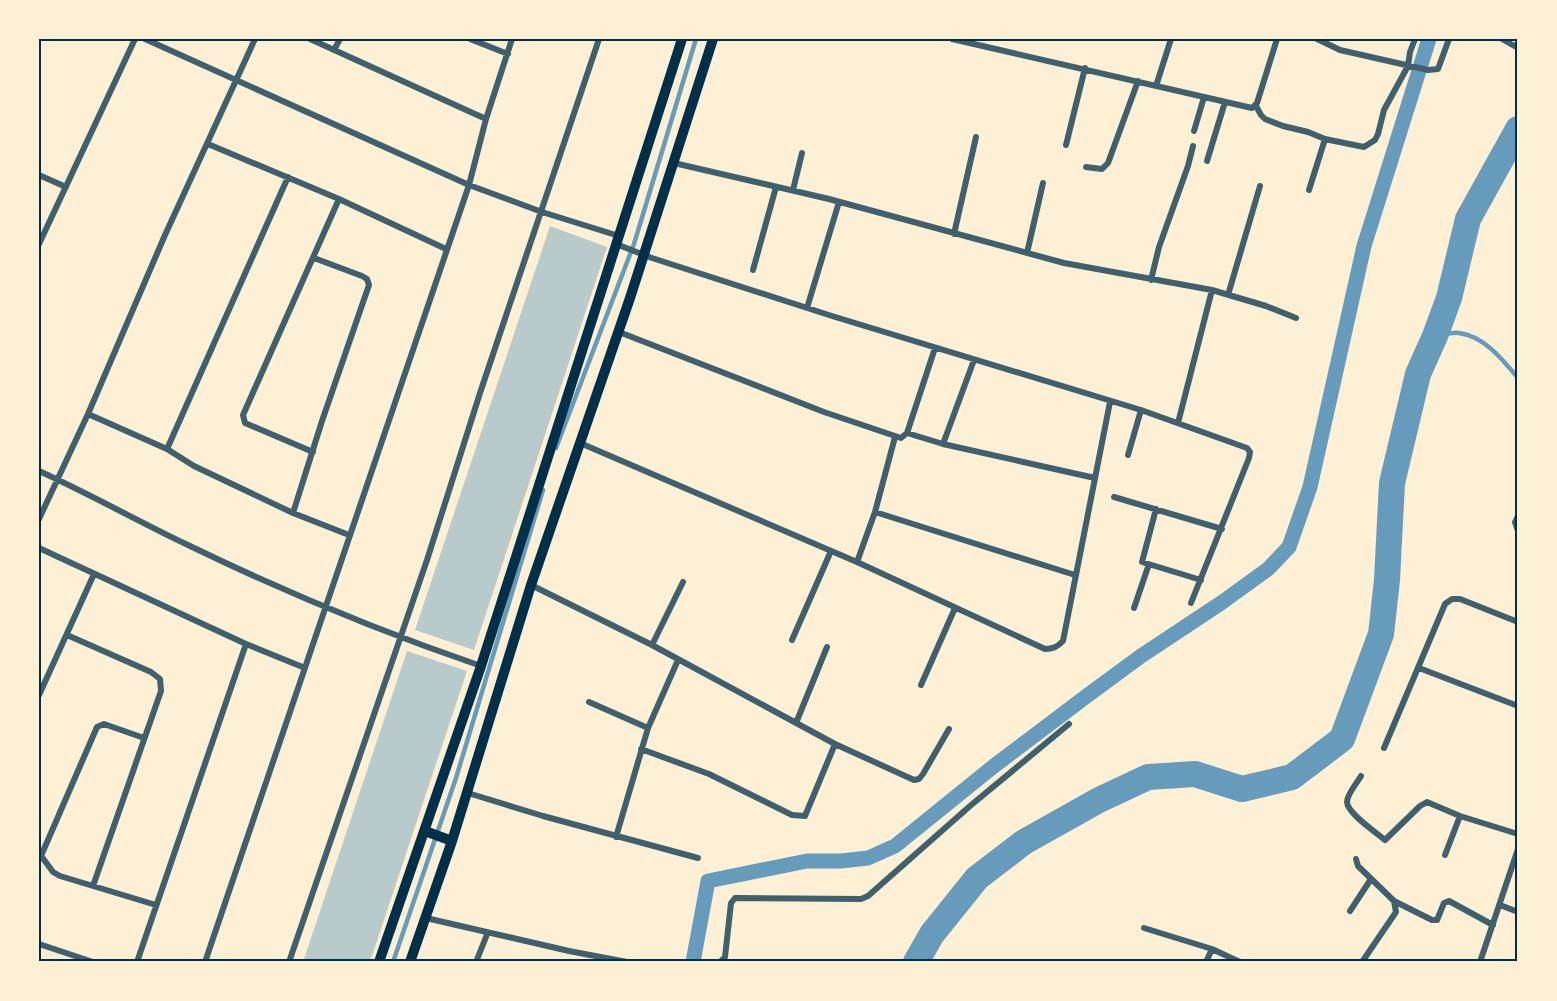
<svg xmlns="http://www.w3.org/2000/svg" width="1557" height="1001" viewBox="0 0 1557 1001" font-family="'Fira Sans Condensed',sans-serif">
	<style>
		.green { fill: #b9caca }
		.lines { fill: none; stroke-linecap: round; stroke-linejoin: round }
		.stream { stroke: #669bbc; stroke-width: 4.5 }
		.canal { stroke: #669bbc; stroke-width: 15 }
		.river { stroke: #669bbc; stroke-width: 26 }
		.minor { stroke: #3f606c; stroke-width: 6 }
		.primary { stroke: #003049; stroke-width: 10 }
		.neatline { fill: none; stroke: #003049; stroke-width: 2 }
	</style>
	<rect width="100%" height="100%" fill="#fdf0d5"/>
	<path class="green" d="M550,226l57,21 -133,403 -59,-20z
		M407,651l60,20 -97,291h-67z"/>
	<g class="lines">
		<path class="stream" d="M1435,336c7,-1 17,-4 24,-3 25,3 44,27 59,45
			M556,448l78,-204 62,-205
			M393,962l63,-184 87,-288"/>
		<path class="canal" d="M693,962l15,-81 99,-20h34l27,-3 27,-12 99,-80 94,-71 53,-39 80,-53 47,-34 21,-22 21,-60 54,-241 65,-207"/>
		<path class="river" d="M916,962l16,-28 45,-56 47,-36 75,-42 49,-23 47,-3 47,15 50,-12 50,-38 39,-105 6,-54 5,-97 26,-109 17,-38 14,-38 19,-79 50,-90"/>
		<path class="minor" d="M145,39l324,146 73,27 77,24
			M310,39l176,80
			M470,39l38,15
			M952,39l300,69 5,-5 20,-64
			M1317,39l23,11 88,20 10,-1 11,-30
			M1502,39l16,9
			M334,50l6,-11
			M1156,86l15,-47
			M1256,106l5,9 4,4 18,7 25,6 17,7 39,8 11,-7 3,-6 6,-24 24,-44 2,-14 5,-13
			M1194,131l10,-34
			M208,144l131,55 107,50
			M1066,145l19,-77
			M1207,161l18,-59
			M674,163l155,36 235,64 148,27 54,16 30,12
			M1086,167l16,2 6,-6 30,-82
			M39,175l27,12
			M793,190l9,-37
			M1309,190l16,-51
			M954,234l22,-97
			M39,244l96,-205
			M616,244l36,14 180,58 309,94 106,38 3,4 -1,6 -58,145
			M1027,253l16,-70
			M753,270l23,-83
			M1151,280l8,-33 29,-81 5,-20
			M1228,295l32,-109
			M807,308l32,-106
			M619,332l205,80 77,26 6,-5 28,-85
			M88,414l79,35 27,17 99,47 56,22
			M1178,423l34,-133
			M907,433l36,11 152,34
			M580,443l277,119 188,87c8,0 12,-2 18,-8l47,-239
			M943,444l31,-84
			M167,449l121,-272
			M313,452l-68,-29 -2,-8 96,-216
			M1128,455l13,-45
			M39,471c51,23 100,51 151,75 95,46 192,86 291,120
			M1114,497l108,32
			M1156,509l-14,53 59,18
			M875,512l200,63
			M293,513l29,-92 47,-136 -2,-6 -5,-3 -48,-18
			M1518,516l-3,6 3,9
			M39,519l49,-105 77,-179 90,-196
			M39,548l207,96 59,24
			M857,562l18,-50 20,-75
			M531,585l121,60 183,99 -30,72 -13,-1 -83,-41 -68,-25
			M1134,608l15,-44
			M67,635l84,37 9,7 1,12 -68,195
			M792,640l39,-89
			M652,645l31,-63
			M1419,668l99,38
			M921,685l34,-77
			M39,695l55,-121
			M589,702l59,26
			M796,723l31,-76
			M835,744l79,36 5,-1 4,-5 26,-45
			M1384,748l61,-144 7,-5h8l58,23
			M1361,776c-4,7 -14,18 -14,26 0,11 30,31 38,38l35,-34 7,-4 33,14 58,18
			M468,793l75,23 155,42
			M616,837l32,-109 30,-68
			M39,853l14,19 7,4 96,29
			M1445,855l15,-39
			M41,856l56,-129 7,-3 40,14
			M1356,859l2,7 36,35 38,19h5l7,-17 5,-2 44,24
			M1500,905l18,7
			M1350,911l21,-32
			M426,918l143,33 58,11
			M1144,928l68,21 28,13
			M39,944l54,18
			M137,962l109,-318
			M205,962l264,-777 17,-66 26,-80
			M289,962l138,-402 53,-167 119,-354
			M476,962l12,-30
			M720,962l5,-5 6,-54 4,-5 126,1 7,-3 102,-90 99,-82
			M1206,962l6,-13
			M1362,962l34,-50 -2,-11
			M1480,962l38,-113"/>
		<path class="primary" d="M425,831l27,10
			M379,962l102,-296 201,-627
			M410,962l42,-121 79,-256 99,-287 83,-259"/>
	</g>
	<rect width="1557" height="1001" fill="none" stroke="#fdf0d5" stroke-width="81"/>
	<rect x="40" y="40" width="1476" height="920" class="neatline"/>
</svg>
